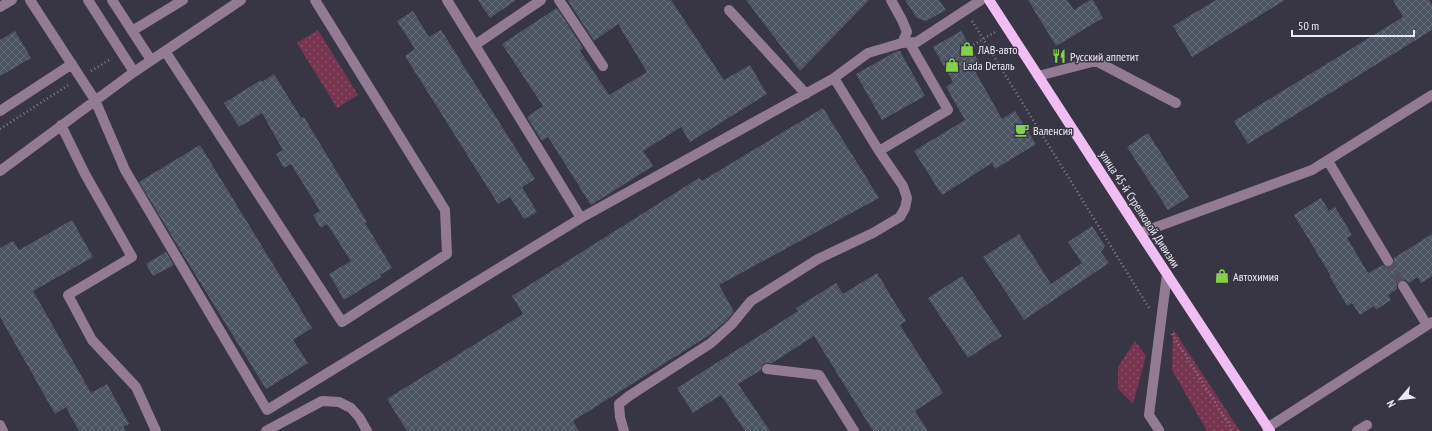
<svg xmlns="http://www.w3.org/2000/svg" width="1432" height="431" viewBox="0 0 1432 431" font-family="'PT Sans Narrow',sans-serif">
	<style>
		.grass { fill: url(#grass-dots) }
		.building { fill: url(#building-cross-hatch) }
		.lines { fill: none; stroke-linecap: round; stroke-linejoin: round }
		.minor-tunnel { stroke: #53505e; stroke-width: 10; stroke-dasharray: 10 5; stroke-linecap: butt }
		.path { stroke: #83818e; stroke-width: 2.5; stroke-dasharray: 1 3; stroke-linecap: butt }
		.minor { stroke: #947b94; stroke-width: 10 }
		.major { stroke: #f0bef2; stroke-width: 10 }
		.labels { text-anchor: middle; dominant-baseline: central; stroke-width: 3; stroke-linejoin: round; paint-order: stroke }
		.poi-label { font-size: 12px; fill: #ebe9f3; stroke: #383544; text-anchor: start }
		.street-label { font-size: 12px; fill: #ebe9f3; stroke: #383544 }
	</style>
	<defs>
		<pattern id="grass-dots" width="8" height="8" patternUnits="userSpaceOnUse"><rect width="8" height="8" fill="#783550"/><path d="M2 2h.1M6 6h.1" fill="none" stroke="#8b526a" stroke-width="1.8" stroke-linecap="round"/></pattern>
		<pattern id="building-cross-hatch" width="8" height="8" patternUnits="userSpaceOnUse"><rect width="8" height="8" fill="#4c5463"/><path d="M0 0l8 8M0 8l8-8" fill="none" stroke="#666d7a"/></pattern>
	</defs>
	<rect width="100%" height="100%" fill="#383544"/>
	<path class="grass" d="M318,30l40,65 -21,13 -40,-65z
		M1173,329l67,102h-33l-35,-61z
		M1135,341l11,15 -13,48 -15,-15v-22z"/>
	<path class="building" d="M478,0h38l-26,18z
		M570,0h101l53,80 26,-15 17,29 -77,48 -9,-15 -38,24 10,15 -62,39 -43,-68 -6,4 -15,-24 16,-11 -41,-62 55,-36 26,40 -3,3 29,44 38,-23 -29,-48 -24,17 -26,-40z
		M746,0h123l-69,71z
		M905,0h34l7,10 -20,11 -9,-3z
		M1028,0h39l7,10 16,-10h3l10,18 -47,28z
		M1216,0h69l-93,57 -19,-31z
		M1393,0h36l3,5v25l-184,114 -14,-23 169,-104z
		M413,11l16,26 12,-7 94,149 -13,8 15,25 -13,7 -14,-22 -12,7 -93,-148 10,-7 -18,-28z
		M15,31l16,27 -31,18v-36z
		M961,31l18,31 -7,4 30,53 13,-8 21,33 -41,25 -3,-6 -50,32 -28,-44 51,-31 -19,-33 7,-5 -20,-35z
		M897,51h3l25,45 -43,24 -26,-46z
		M274,74l27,44 3,-1 63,105 -2,1 27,45 -12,7 1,2 -37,23 -15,-26 22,-13 -24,-37 -6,4 -8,-13 7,-4 -29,-47 -7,4 -8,-14 7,-4 -21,-37 -23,14 -15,-24 37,-23 1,2z
		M823,108l56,90 -160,87 15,27 -7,8 -16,14 -138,87 6,10h-172l-20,-32 136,-85 -11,-18 187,-118 3,3z
		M1148,133l41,64 -21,13 -41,-63z
		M200,145l112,183 -19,12 15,23 -42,26 -81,-131 -46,-76z
		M1321,198l8,13 6,-4 17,28 -5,3 21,35 15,-8 5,2 4,-1 2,-5v-3l38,-24v42l-11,7 -3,-6 -9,6 -3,-3h-6l-3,3v6l-9,6 3,5 -15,10 -2,-4 -14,9 -8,-12 -5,3 -17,-29 1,-1 -37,-61z
		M72,220l21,37 -60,34 58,102 16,-9 22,40 -6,3 3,4h-47l-13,-24 -11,7 -55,-97v-69l13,-7 6,9z
		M1092,226l13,20 -4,6 8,11 -85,57 -41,-63 36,-23 32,50 31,-21 -14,-21z
		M166,252l8,13 -21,11 -7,-12z
		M877,273l29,48 -6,4 43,68 -28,18 13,20h-55l-59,-95 -42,27h-8l-2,2 -1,5 -23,14 32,47h-25l-24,-36 -28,18 -16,-25 121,-77 -2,-3 40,-25 7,11z
		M962,276l40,60 -34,22 -40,-60z"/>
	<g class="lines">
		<path class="minor-tunnel" d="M1388,261l15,25"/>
		<path class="path" d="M972,21l177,287
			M970,47l25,-15
			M91,71l20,-12
			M0,129l70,-45
			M1172,334l61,97"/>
		<path class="minor" d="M30,0l65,100 30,70 142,240 314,-192 253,-140 34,-25 34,-10 15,-1 64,-42
			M88,0l46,72
			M112,0l39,60
			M447,0l28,45 66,-45
			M559,0l44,66
			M891,0l11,20 5,12 -5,11
			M0,7l12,-7
			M729,10l77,84
			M132,31l51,-31
			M475,45l106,173
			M165,51l177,271 105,-68 -2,-44 -130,-210
			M1038,76l58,-15 80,42
			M834,78l45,73 69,-41 -39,-68
			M0,111l72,-47
			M61,125l24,49 47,83 -64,38 24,45 44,47 20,44
			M1328,161l60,100
			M0,171l134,-99 107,-72
			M1140,233l172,-63 120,-75
			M1403,286l24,39
			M767,369l52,6 35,56
			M0,425l3,6
			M1267,428l165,-106
			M1159,430l-10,-15 18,-141
			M266,431l56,-30 17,1 12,6 8,9 8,14
			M624,431l-4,-14 -1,-13 10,-8 82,-53 21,-19 19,-23 67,-42 55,-26 27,-16 5,-9 2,-10 -4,-12 -24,-35
			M1357,431l10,-6"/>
		<path class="major" d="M989,0l151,233 130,198"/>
	</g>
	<defs>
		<symbol id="shop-bare" viewBox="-9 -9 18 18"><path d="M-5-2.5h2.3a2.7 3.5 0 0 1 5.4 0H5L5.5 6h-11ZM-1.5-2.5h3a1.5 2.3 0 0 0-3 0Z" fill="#85cf4c" stroke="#383544" stroke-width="2.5" paint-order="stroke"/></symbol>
		<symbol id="restaurant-bare" viewBox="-9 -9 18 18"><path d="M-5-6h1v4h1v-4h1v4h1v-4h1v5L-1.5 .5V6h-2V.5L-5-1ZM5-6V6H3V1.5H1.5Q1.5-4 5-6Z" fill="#85cf4c" stroke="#383544" stroke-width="2.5" paint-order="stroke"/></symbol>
		<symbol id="cafe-bare" viewBox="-9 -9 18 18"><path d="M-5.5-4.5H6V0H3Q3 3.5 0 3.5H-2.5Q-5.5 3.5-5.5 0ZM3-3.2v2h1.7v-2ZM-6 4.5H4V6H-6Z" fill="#85cf4c" stroke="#383544" stroke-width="2.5" paint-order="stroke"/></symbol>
	</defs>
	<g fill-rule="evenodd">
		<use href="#shop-bare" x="957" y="39" width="20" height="20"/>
		<use href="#restaurant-bare" x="1049" y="46" width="20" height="20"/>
		<use href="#shop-bare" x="942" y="55" width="20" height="20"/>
		<use href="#cafe-bare" x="1012" y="120" width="20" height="20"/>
		<use href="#shop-bare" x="1212" y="266" width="20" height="20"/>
	</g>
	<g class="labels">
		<g class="poi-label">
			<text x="978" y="49">ЛАВ-авто</text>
			<text x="1070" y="56">Русский аппетит</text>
			<text x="963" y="65">Lada Dеталь</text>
			<text x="1033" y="130">Валенсия</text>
			<text x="1233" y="276">Автохимия</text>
		</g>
		<g class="street-label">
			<text transform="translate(1140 209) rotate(57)">улица 45-й Стрелковой Дивизии</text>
		</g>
	</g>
	<g transform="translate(1400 399) rotate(242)" stroke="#383544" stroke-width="3" paint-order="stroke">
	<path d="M0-3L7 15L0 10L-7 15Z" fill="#ebe9f3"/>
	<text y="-6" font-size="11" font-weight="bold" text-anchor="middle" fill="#ebe9f3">N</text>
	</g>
	<path d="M1292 30v6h122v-6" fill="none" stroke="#ebe9f3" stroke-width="2"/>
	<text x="1298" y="30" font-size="12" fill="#ebe9f3" stroke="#383544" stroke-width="3" paint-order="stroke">50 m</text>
</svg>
